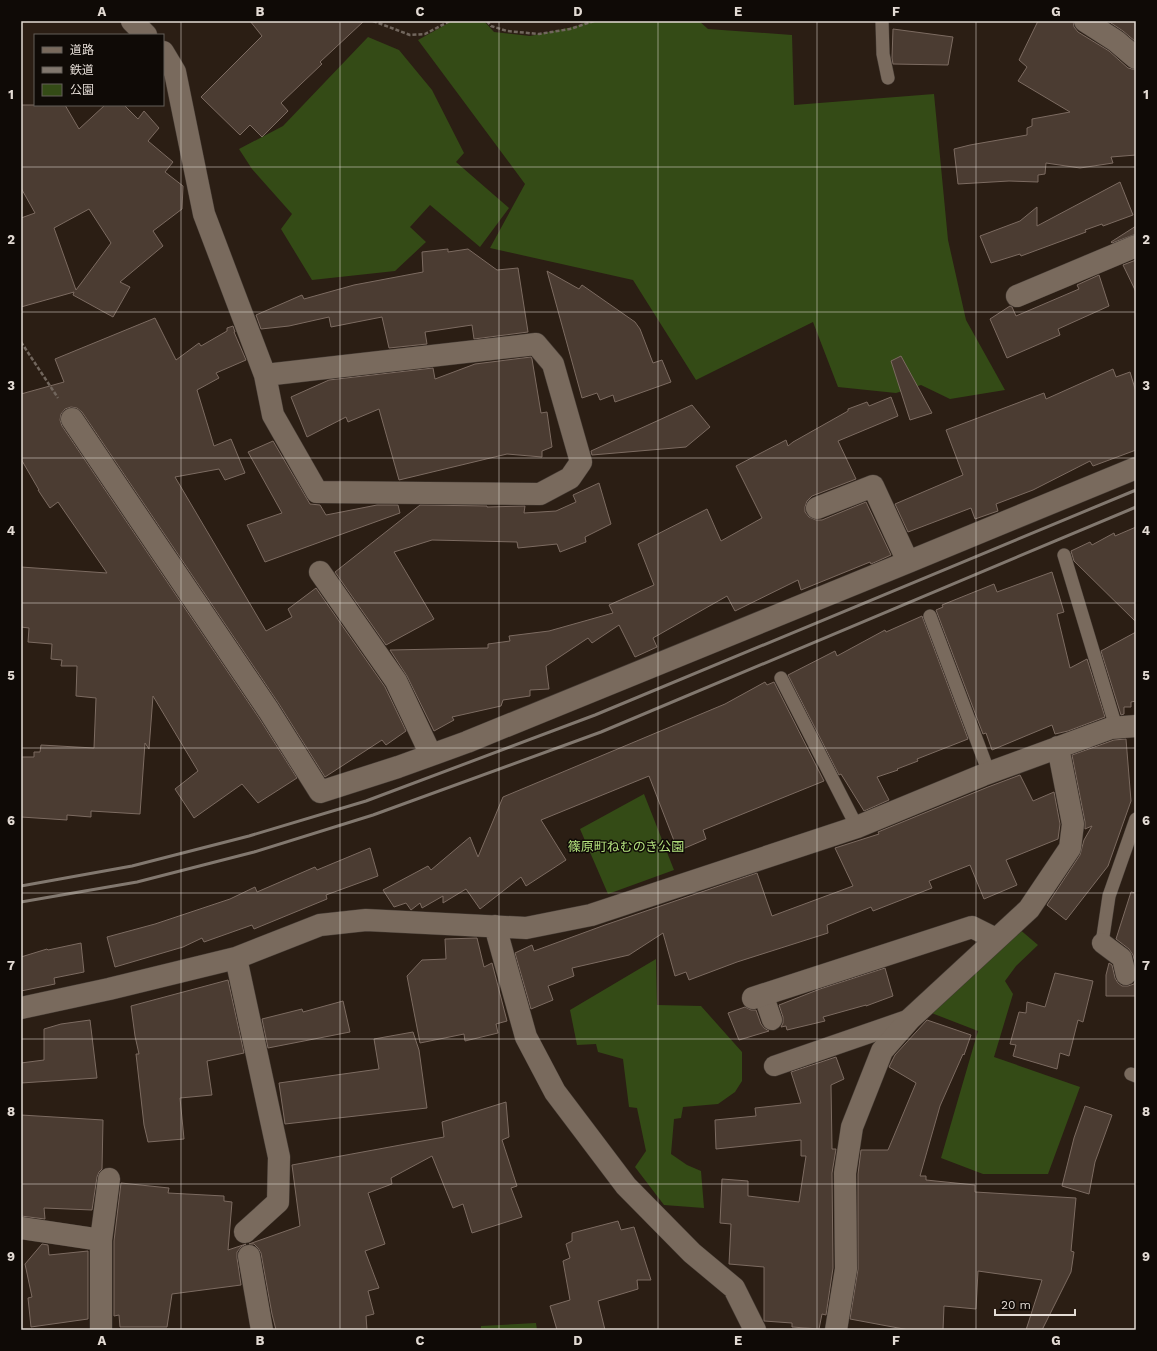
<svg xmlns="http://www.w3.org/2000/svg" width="1157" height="1351" viewBox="0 0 1157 1351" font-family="'Work Sans','Noto Sans JP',sans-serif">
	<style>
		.green { fill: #344b16 }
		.building { fill: #4b3c32; stroke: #7c6b61; fill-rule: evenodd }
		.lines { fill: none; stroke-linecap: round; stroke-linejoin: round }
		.service-casing { stroke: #453b34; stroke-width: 14 }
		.pedestrian-casing { stroke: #453b34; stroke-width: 21 }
		.minor-casing { stroke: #453b34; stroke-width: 23 }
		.path { stroke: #71665d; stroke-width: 2.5; stroke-dasharray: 4 2; stroke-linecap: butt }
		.service { stroke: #796a5d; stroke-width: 13 }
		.pedestrian { stroke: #796a5d; stroke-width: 20 }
		.minor { stroke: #796a5d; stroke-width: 22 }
		.rail { stroke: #82786f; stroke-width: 3 }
		.grid { fill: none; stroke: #e3dbd4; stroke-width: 1; stroke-opacity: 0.55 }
		.labels { text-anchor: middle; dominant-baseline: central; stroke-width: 3; stroke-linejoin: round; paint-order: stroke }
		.park-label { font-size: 13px; fill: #b2e17d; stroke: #0f0a06 }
		.neatline { fill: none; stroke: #e3dbd4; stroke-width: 1.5 }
		.grid-label { font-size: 13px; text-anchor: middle; font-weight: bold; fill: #e3dbd4 }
	</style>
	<rect width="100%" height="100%" fill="#2b1e14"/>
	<path class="green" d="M452,21h32l10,11 36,4 47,-10 12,-5h110l9,8 84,6 2,70 140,-11 14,146 18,80 39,70 -55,9 -29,-14 -25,8 -58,-6 -25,-65 -117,58 -63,-100 -143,-32 35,-64 -107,-144z
		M368,37l31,13 33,40 32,63 -8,9 53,46 -29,39 -50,-42 -20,22 16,15 -31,29 -83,9 -31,-51 11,-15 -40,-45 -13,-20 44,-23z
		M644,794l30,76 -66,24 -28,-65z
		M1018,928l20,17 -22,21 -11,15 8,13 -19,63 86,30 -32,87h-65l-42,-16 37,-127 -49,-19z
		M656,959l1,46 44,1 41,46v29l-7,11 -17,12 -35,3 -2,11 -7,1 -3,35 16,11 14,6 3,37 -40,-3 -29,-38 11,-16 -9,-43 -8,-1 -6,-48 -25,-7 -2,-8 -19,1 -7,-35z
		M536,1323l1,7h-56v-4z"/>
	<path class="building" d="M250,21h114l-44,41 2,2 -41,39 7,8 -26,26 -12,-12 -10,10 -39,-38 61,-61z
		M1038,21h35l1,6 4,5 31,19 19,17 8,2v85l-25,2 2,6 -33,5 -34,-5 -1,11 -7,1v7l-29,-1 -51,3 -4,-35 16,-4 57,-10v-7l5,-2v-7l38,-7 -52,-31 9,-14 -8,-7z
		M1108,21h28v21l-13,-11z
		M893,29l60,8 -5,28 -55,-1 -1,-6z
		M21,105h44l14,24 26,-24h19l14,14 6,-8 15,17 -11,13 25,21 -8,10 18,14 -1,23 -29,22 10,15 -43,36 10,5 -17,30 -40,-22 1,-3 -53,15v-89l14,-5 -14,-25zM89,209l22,34 -35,47 -22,-62z
		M1120,182l13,33 -30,11 -1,-2 -17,6 1,2 -65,24 -1,-2 -29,9 -11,-27 40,-15 17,-14v19z
		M1136,226v8l-24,9 -1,-1z
		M448,249v3l20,-3 29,21 21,-2 10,64 -54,7 -2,-14 -47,7 2,12 -38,4 -7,-31 -51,10 -2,-10 -40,9 -28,3 -5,-14 46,-20 2,4 50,-14 69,-13 -1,-20z
		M1136,260v32l-13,-27z
		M547,271l32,18 3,-4 53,37 5,7 13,34 9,-3 9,22 -56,20 -2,-7 -13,5 -3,-7 -15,5z
		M1099,275l10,31 -51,23 2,6 -53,23 -17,-39 20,-13 2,1 4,9 63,-27 -2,-4z
		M155,318l21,42 23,-17 2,3 26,-15v-3l6,-2 2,6h-1l12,28 -30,13 3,5 -22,12 17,56 17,-7 14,34 -20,7 -6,-11 -44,8 91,154 26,-14 -4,-8 28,-21 69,99 21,44 -20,14 -4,-5 -57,37 -46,-73 -197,-292 -5,-4 -6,-1 -6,2 -4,5 -1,6 2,6 197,292 38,60 -39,25 -16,-19 -48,34 -19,-29 23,-18 -45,-75 -4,53 -4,-6 -5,71 -49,-3v6l-24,-2v5l-46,-3v-60h13v-5h6l1,-7 53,3 2,-50 -20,-2 1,-30h-16l1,-6 -11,-1 1,-15 -24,-2 1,-14 -8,-1v-60l86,6 -49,-71 -8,6 -12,-18h1l-18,-31v-65l43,-12 -9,-23z
		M901,356l31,57 -22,7 -19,-59z
		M531,357l1,2 9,54 6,-1 5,35 -10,4v6l-35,-3 -108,26 -20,-71 -31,13 -2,-5 -39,20 -16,-40 38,-17 104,-12 2,11 40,-15z
		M1113,369l3,8 14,-5 6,20v58l-43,16 -3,-5 -57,29 -37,14 2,7 -23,8 -4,-11 -63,24 -13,-28 68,-29 -17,-45 98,-37 2,6z
		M891,397l7,19 -60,25 18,38 -44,17 -5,5 -2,6v5l4,5 7,3h6l44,-18 25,53 -20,9 -1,-2 -69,28 -3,-10 -63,31 -8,-15 -74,42 4,9 -22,10 -16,-32 -27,18 -4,-5 -42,28 3,23 -19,1v6l-27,4 -2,6 -49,11 2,3 -20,11 -27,-55 -17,-26 98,-2v-4l22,-3 -1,-5 40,-5 64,-18 -4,-8 45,-20 -16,-41 69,-35 14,32 41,-23 -26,-52 50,-26 2,6 5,-4 55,-31v-2l19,-7 2,4z
		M692,405l18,22 -24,20 -94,8 -1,-4z
		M273,441l37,63 10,1 6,10 51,-10h21l2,8 -135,49 -18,-37 35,-12 -34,-61z
		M599,483l12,41 -26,13 1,5 -26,10 -3,-8 -39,4 -1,-6 -85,-2 -38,12 40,67 -48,26 -51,-73 85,-67 67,1v1l38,-1 -1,7 32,-2 20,-9 -3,-7z
		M1136,527v95l-62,-61 -3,-10 19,-9 2,3 22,-12 1,3z
		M1052,572l12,40 -7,2 13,54 17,-9 18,58 -37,14 -13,3 -3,-9 -60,25 -6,-17 -3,1 -47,-124 7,-3 -1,-2 52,-21 3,8z
		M922,616l46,123 -51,20 1,2 -21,8 1,1 -21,7 12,23 -25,11 -23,-37 -2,1 -51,-100 47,-24 2,5 48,-26 1,2z
		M1136,632v69l-5,1v5h-7v7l-3,1 -20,-64z
		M765,682l2,3 7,-3 50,99 -121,49 3,9 -28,12 -29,-75 -108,44 25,40 -40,26 -5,-9 -41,32 -14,-20 -23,14v-7l-21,12 -2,-5 -9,7 -5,-7 -12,4 -11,-17 45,-24 3,4 39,-33 8,20 25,-60 222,-93z
		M1126,739l5,62 -23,65 -42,54 -19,-15 33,-50 4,-15 8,-14 -7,3v-7l-13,-67 42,-15z
		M1020,775l13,26 21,-9 6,32 -2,15 -52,21 11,25 -33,14 -14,-34 -41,16 3,7 -59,23 -2,-4 -44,18 1,8 -91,29 -48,18 -3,-8 -11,4 -12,-43 -34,22 -57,13 2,8 -26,10 5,14 -22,9 -16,-56 17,-8 2,6 71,-26 152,-52 15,43 81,-30 -18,-38 44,-14 -1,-2 110,-45z
		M370,848l8,28 -52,19 1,4 -73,30 -2,-4 -48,17 -2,-4 -19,9 -68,20 -8,-30 48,-13 75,-25 25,-12 2,5 58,-25 2,3z
		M1131,892l5,1v74l-3,-12 -4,-6 -13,-10z
		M477,938l7,29 8,-4 15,58 -11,3 2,9 -33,8 -1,-7 -44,9 -13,-67 15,-16 24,-1 -1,-20z
		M81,943l3,29 -30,6 1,6 -34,7v-34l26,-8 1,1z
		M1109,963l3,2 3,13 3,5 4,3h6l6,-2 2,-4v16h-30v-21z
		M885,968l8,28 -27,10v-1l-43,12 2,4 -38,9 -1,-4 -5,1 2,-4v-6l-4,-12 41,-16z
		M1055,973l38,8 -10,41 -5,-2 -9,36 -9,-3 -3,16 -44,-13 3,-11 -6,-1 9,-32 7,1 1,-11 18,5z
		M228,980l16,73 -37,8 5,34 -32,3 4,41 -36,3 -4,-17 -8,-71h3l-4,-18 -4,-30z
		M343,1001l7,31 -82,16 -6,-29 40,-10 1,3z
		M745,1007l6,3h5l5,14 3,4 5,3 -30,9 -11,-27z
		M90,1020l7,58 -76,5v-20l23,-3v-31l17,-5z
		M927,1020l44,15 -7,20 -1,-1 -23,52 -20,70h6v4l49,5v7l101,6 -5,53 3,1 -3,20 -29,58h-16l16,-50 -64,-9 -2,38 -32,-3 -1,24h-34l-59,-11 8,-50v-95l3,-24h27l28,-67 -27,-16 6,-12z
		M413,1032l6,18 8,58 -142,16 -6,-41 100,-14 -5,-30z
		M836,1057l8,22 -13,6 1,64h4l-4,24 1,95 -7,47 -4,-1 -3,15 -27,-2v-4l-28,-2v-54l-35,-3 2,-40 -11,-1 2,-44 26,2v15l51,6 7,-46h-5v-16l-85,9 -1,-29 41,-4 -1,-8 46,-5 -10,-31z
		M506,1102l3,35 -7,3 15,46 -6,2 11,29 -50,16 -9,-29 -10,4 -21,-52 -41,22 1,6 -24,9 17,51 -20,7 14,37 -11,3 6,23 -8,2 1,14h-91l-4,-16 -11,-61 -3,-5 -4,-4h-5l51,-18 -8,-61 152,-28 -2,-15z
		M1085,1106l27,9 -17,47 -6,32 -27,-8 12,-48z
		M21,1115l82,5 -1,49 -3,3 -2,5 -5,33 -48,-2 1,11 -24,-3z
		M121,1183l48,5 -1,5 56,3v5l8,1 -4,48 18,-6 -5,3 -4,5v6l4,27 -69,9 -5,33h-47l-1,-12 -5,1v-75z
		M618,1221l3,9 13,-3 17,53h-14l1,9 -40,12 7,29h-48l-7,-24 20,-6 -7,-39 7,-3 -4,-14 6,-3v-8z
		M42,1244l6,1 1,10 39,-4v68l-57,8 -3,-29 4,-1 -7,-33z"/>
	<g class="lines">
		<defs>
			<path id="service" d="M882,21l1,33 5,24
				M1064,555l52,172
				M930,616l59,157
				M781,678l76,149
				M1102,943l7,-47 27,-77
				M1131,1074l5,2"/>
			<path id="pedestrian" d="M1102,943l20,15 4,17
				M763,994l9,26
				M774,1066l136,-47"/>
			<path id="minor" d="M132,21l14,14
				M1085,21l31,20 20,17
				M163,52l12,20 29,142 61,161 8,40 44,77 223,2 30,-16 11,-16 -28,-98 -17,-20 -271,31
				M1017,296l119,-50
				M72,419l197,292 51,81 78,-25 69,-25 441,-180
				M817,508l56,-22 35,76 228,-94
				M320,572l76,109 35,74
				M495,926l31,111 29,55 71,94 66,67 42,35 21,42
				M236,958l43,199 -1,45 -33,30
				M753,998l219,-71 24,12
				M21,1008l88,-19 127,-31 84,-33 46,-5 160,8 65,-13 266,-88 126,-52 128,-47 25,-2
				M21,1228l80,12
				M249,1256l13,74
				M101,1330v-90l8,-61
				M836,1330l10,-61 -1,-96 7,-46 30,-76 28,-32 119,-110 41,-61 3,-24 -15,-77"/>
		</defs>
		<use href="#service" class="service-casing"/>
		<use href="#pedestrian" class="pedestrian-casing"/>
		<use href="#minor" class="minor-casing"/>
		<path class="path" d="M373,21l37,14 15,-1 25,-13
			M487,21l4,5 16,5 32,3 31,-5 24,-8
			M21,342l37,56"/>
		<use href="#service" class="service"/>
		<use href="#pedestrian" class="pedestrian"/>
		<use href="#minor" class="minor"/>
		<path class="rail" d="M21,886l111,-20 117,-30 117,-35 229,-86 541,-225
			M21,902l116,-20 117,-30 119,-37 228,-83 535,-225"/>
	</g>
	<path class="grid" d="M181,21v1309M340,21v1309M499,21v1309M658,21v1309M817,21v1309M976,21v1309M21,167h1115M21,312h1115M21,458h1115M21,603h1115M21,748h1115M21,893h1115M21,1039h1115M21,1184h1115"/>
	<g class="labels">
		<g class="park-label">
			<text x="626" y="846">篠原町ねむのき公園</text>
		</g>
	</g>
	<rect width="1157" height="1351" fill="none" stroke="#0f0a06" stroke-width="44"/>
	<rect x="34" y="34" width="130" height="72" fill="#0f0a06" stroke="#645e58"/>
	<rect x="42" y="47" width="20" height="6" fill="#796a5d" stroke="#645e58"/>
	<text x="70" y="54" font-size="12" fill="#e3dbd4">道路</text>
	<rect x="42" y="67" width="20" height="6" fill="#82786f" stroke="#645e58"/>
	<text x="70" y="74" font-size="12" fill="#e3dbd4">鉄道</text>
	<rect x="42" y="84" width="20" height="12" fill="#344b16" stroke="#645e58"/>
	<text x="70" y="94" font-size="12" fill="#e3dbd4">公園</text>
	<path d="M995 1309v6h80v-6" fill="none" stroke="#e3dbd4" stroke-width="2"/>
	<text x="1001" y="1309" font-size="12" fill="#e3dbd4" stroke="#0f0a06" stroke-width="3" paint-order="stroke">20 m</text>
	<rect x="22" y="22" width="1113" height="1307" class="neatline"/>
	<g class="grid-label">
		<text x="102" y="16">A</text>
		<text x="260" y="16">B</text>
		<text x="420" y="16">C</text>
		<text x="578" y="16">D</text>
		<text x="738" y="16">E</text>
		<text x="896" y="16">F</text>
		<text x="1056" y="16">G</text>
		<text x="11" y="99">1</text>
		<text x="1146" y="99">1</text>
		<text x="11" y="244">2</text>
		<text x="1146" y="244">2</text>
		<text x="11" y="390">3</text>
		<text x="1146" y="390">3</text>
		<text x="11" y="535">4</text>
		<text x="1146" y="535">4</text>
		<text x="11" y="680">5</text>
		<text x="1146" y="680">5</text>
		<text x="11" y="825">6</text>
		<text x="1146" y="825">6</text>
		<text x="11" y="970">7</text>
		<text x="1146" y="970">7</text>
		<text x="11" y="1116">8</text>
		<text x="1146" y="1116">8</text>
		<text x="11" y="1261">9</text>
		<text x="1146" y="1261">9</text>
		<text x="102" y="1345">A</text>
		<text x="260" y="1345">B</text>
		<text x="420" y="1345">C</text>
		<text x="578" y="1345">D</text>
		<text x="738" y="1345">E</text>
		<text x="896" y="1345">F</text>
		<text x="1056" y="1345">G</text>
	</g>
</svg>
